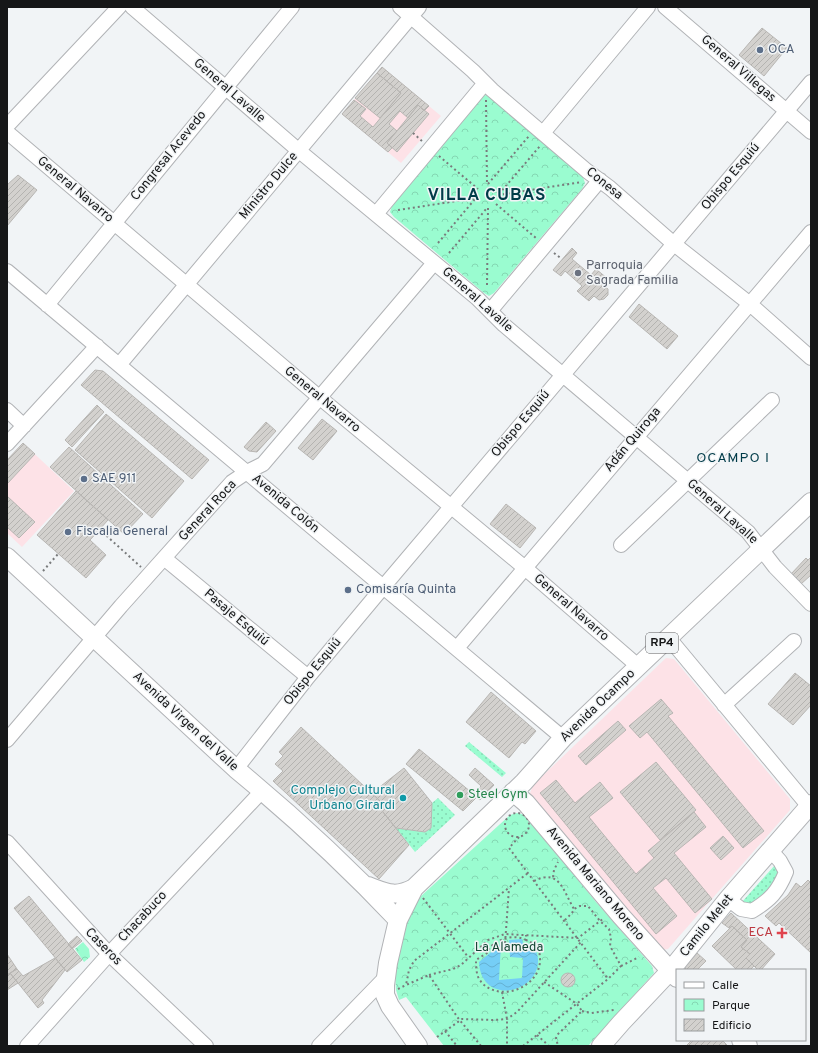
<svg xmlns="http://www.w3.org/2000/svg" width="818" height="1053" viewBox="0 0 818 1053" font-family="Overpass,sans-serif">
	<style>
		.education { fill: #fde2e7 }
		.grass { fill: url(#grass-dots) }
		.park { fill: url(#park-crowns) }
		.water { fill: url(#water-waves) }
		.building { fill: url(#building-hatch); stroke: #b8b6b3 }
		.lines { fill: none; stroke-linecap: round; stroke-linejoin: round }
		.minor-casing { stroke: #b1b3b6; stroke-width: 16 }
		.major-casing { stroke: #b1b3b6; stroke-width: 20 }
		.path { stroke: #797b7c; stroke-width: 2; stroke-dasharray: 2 3; stroke-linecap: butt }
		.minor { stroke: #fff; stroke-width: 14 }
		.major { stroke: #fff; stroke-width: 18 }
		.service-dot { fill: #5c6f8a; stroke: #f1f4f6; stroke-width: 1.5 }
		.worship-dot { fill: #6b7280; stroke: #f1f4f6; stroke-width: 1.5 }
		.leisure-dot { fill: #2e9e5b; stroke: #f1f4f6; stroke-width: 1.5 }
		.culture-dot { fill: #0f9aa8; stroke: #f1f4f6; stroke-width: 1.5 }
		.health-dot { fill: #e0444e; stroke: #f1f4f6; stroke-width: 1.5 }
		.labels { text-anchor: middle; dominant-baseline: central; stroke-width: 3; stroke-linejoin: round; paint-order: stroke }
		.shield { fill: #f1f4f6; stroke: #58595b; stroke-width: 1 }
		.shield-label { font-size: 12px; font-weight: bold; fill: #161718 }
		.service-label { font-size: 13px; fill: #4e5e75; stroke: #f1f4f6; text-anchor: start }
		.street-label { font-size: 13px; fill: #161718; stroke: #f1f4f6 }
		.worship-label { font-size: 13px; fill: #5b616d; stroke: #f1f4f6; text-anchor: start }
		.culture-label { font-size: 13px; fill: #0d838f; stroke: #f1f4f6; text-anchor: end }
		.leisure-label { font-size: 13px; fill: #27864d; stroke: #f1f4f6; text-anchor: start }
		.health-label { font-size: 13px; fill: #be3a42; stroke: #f1f4f6; text-anchor: end }
		.park-label { font-size: 13px; fill: #114431; stroke: #f1f4f6 }
		.neighbourhood-label { font-size: 14px; letter-spacing: 1px; fill: #003b48; stroke: #f1f4f6 }
		.district-label { font-size: 17px; font-weight: bold; letter-spacing: 1px; fill: #003b48; stroke: #f1f4f6 }
	</style>
	<defs>
		<pattern id="grass-dots" width="8" height="8" patternUnits="userSpaceOnUse"><rect width="8" height="8" fill="#9afcd0"/><path d="M2 2h.1M6 6h.1" fill="none" stroke="#84d7b2" stroke-width="1.8" stroke-linecap="round"/></pattern>
		<pattern id="park-crowns" width="20" height="18" patternUnits="userSpaceOnUse"><rect width="20" height="18" fill="#9afcd0"/><path d="M2 6a3 3 0 1 1 6 0M12 15a3 3 0 1 1 6 0" fill="none" stroke="#84d7b2"/></pattern>
		<pattern id="water-waves" width="16" height="10" patternUnits="userSpaceOnUse"><rect width="16" height="10" fill="#75cef6"/><path d="M0 5q4-4 8 0t8 0" fill="none" stroke="#64b0d2"/></pattern>
		<pattern id="building-hatch" width="6" height="6" patternUnits="userSpaceOnUse"><rect width="6" height="6" fill="#d3d1ce"/><path d="M-1 1l2-2M0 6l6-6M5 7l2-2" fill="none" stroke="#b4b3b0"/></pattern>
	</defs>
	<rect width="100%" height="100%" fill="#f1f4f6"/>
	<path class="education" d="M382,67l59,49 -40,47 -59,-49z
		M23,443l51,48 -52,56 -15,-14v-73z
		M666,658l8,1 116,140v11l-122,139 -6,1 -4,-2 -129,-152 4,-11z"/>
	<path class="grass" d="M469,742l37,31 -4,4 -37,-31z
		M438,798l17,17 -40,37 -19,-24 29,4 6,-4 1,-25z
		M775,865c10,16 -11,31 -22,39l-11,-2z"/>
	<path class="park" d="M485,95l5,2 93,80 2,6 -3,6 -88,104 -5,3 -5,-3 -90,-76 -4,-5 2,-6 89,-108z
		M517,813l8,2 71,87 56,64 2,7 -66,73h-144l-38,-49 -7,3 -3,-10 -1,-17 9,-42 7,-20 10,-15 89,-81z
		M83,942l6,7 1,8 -6,5 -9,-13z"/>
	<path class="water" d="M522,939l1,4c9,3 15,7 15,17 1,34 -57,46 -59,2l22,-18 -2,36 23,-2 1,-20 -13,-1 -1,-17z"/>
	<path class="building" d="M762,28l25,20 -23,28 -25,-21z
		M382,67l47,39 -5,5 -6,-6 -10,13 -8,-7 -11,13 8,7 -10,12 5,5 -4,4 -46,-38 12,-14 12,9 -6,7 13,11 28,-34 -24,-20z
		M377,73l24,20 -21,25 -25,-20z
		M418,105l11,9 -32,38 -10,-9z
		M18,175l19,15 -30,36v-41z
		M572,248l5,5 -5,6 19,16 5,-6 12,10 -5,6 5,4v6l-4,4 -5,1 -5,-4 -5,5 -12,-10 5,-5 -17,-15 -4,5 -8,-6z
		M639,304l39,32 -11,13 -38,-32z
		M95,370l8,1 106,89 -17,19 -111,-94z
		M97,405l7,7 -32,35 -7,-7z
		M106,414l78,67 -32,37 -77,-68z
		M322,419l15,12 -24,29 -15,-12z
		M266,422l10,9 -19,21 -8,-1 -5,-4z
		M23,443l12,11 -28,30v-24z
		M69,447l74,67 -19,20 -74,-67z
		M76,491l32,29 -18,20 16,15 -20,23 -49,-43z
		M7,496l28,26 -16,16 -12,-11z
		M506,504l30,24 -16,20 -30,-24z
		M811,557v18l-10,9 -10,-10 15,-16 2,2z
		M795,673l16,13v19l-18,20 -25,-21z
		M491,692l45,39 -11,13 -3,-2 -13,16 -43,-36z
		M661,699l12,14 -5,3 96,115 -21,17 -96,-116 -7,6 -11,-12z
		M618,721l8,9 -40,35 -8,-9z
		M301,727l81,76 -3,4 30,38 -30,34 -106,-98 10,-10 -8,-7 8,-8 -4,-4z
		M419,749l58,48 -14,14 -57,-47z
		M656,762l40,48 -36,30 -40,-48z
		M404,768l28,35 -1,25 -6,4 -29,-4 -17,-21 3,-4 -10,-10z
		M475,768l19,17 -14,15 -7,-6 8,-8 -12,-11z
		M556,780l19,23 25,-21 13,16 -24,19 47,57 18,-16 -6,-7 46,-39 12,15 -32,26 38,46 -17,14 -29,-35 -13,10 24,28 -21,18 -116,-141z
		M723,836l11,12 -13,12 -11,-12z
		M808,880l3,3v70l-32,-30 -3,3 -11,-10 23,-21 8,-12 5,4z
		M29,896l53,64 -15,12 -53,-64z
		M731,913l44,41 -14,16h-3l-12,-12 4,-4 -9,-7 6,-7 -15,-14 -3,2 -7,-5z
		M732,926l15,14 -6,7 9,7 -4,4 8,8 -4,4h-13l-25,-24z
		M77,936l5,5 -10,8 -4,-5z
		M697,953l9,8 -9,9h-11l-1,-3z
		M7,954l10,15 -10,6z
		M55,958l10,12 -23,30 2,3 -6,5 -28,-35 7,-4 6,7z
		M561 980a7 7 0 1 1 14 0a7 7 0 1 1-14 0Z
		M10,973l8,10 -11,7v-15z
		M692,1040h30l6,6h-42z"/>
	<g class="lines">
		<defs>
			<path id="minor" d="M132,7l166,143 179,148 27,27 244,207 27,35 36,37
				M400,7l73,64 19,19 95,81 23,17 64,56 76,60 61,54
				M665,7l146,125
				M7,126l112,-119
				M7,132l312,265 206,171 113,98
				M543,133l105,-126
				M376,214l109,-131
				M7,271l556,467
				M47,305l245,-298
				M490,311l110,-131
				M119,365l300,-358
				M7,410l17,16
				M7,444l90,-98
				M621,545l151,-145
				M164,558l144,119
				M668,637l143,172
				M457,648l354,-416
				M724,705l70,-64
				M7,740l114,-134 111,-124 15,-10 16,-8 171,-201
				M236,769l72,-92 76,-91 427,-504
				M7,842l102,112 97,92
				M728,899l13,10 11,2c18,-11 26,-19 34,-39l-6,-11 -9,-10
				M27,1046l82,-92 153,-163
				M319,1046l67,-69"/>
			<path id="major" d="M7,557l229,212c57,47 112,98 162,151
				M513,792l13,11 95,113 56,62
				M368,886c19,7 27,12 46,2
				M741,1040l7,6
				M418,1046l-28,-40 -5,-11v-10l3,-22 10,-43 16,-32 110,-106 39,-44 248,-236
				M601,1046l20,-23 49,-52 58,-72 83,-95"/>
		</defs>
		<use href="#minor" class="minor-casing"/>
		<use href="#major" class="major-casing"/>
		<path class="path" d="M486,100l1,85
			M413,133l9,8
			M439,156l39,33
			M488,184l41,-48
			M499,194l41,-48
			M498,195l84,-13
			M496,204l40,34
			M398,210l78,-12
			M438,243l37,-44
			M449,253l38,-45
			M554,253l8,6
			M487,285l1,-77
			M99,529l42,38
			M43,571l15,-17
			M505 825a12 12 0 1 1 24 0a12 12 0 1 1-24 0Z
			M519,837l-10,11 99,131
			M553,877l1,-7 4,-8
			M534,881c26,-13 29,10 40,28l-2,4 -8,8
			M423,898l45,59
			M526,940c-12,-7 -35,0 -39,13l-11,7c0,6 0,13 3,19 17,26 63,9 61,-21 0,-9 -6,-15 -14,-18v-5
			M501,944h4l4,-56
			M621,966l18,-9
			M429,975l24,-6 8,-4 27,-25 17,-6 73,4 26,-20
			M544,982l33,22 5,7 -25,24 -1,3 2,8
			M398,989l8,-4
			M502,992l5,27v27
			M582,1011l9,2 23,-3
			M445,1031l12,15
			M537,1035l12,11
			M437,1037l25,-18 32,1 13,-1 10,-7 64,-70
			M481,1046l-23,-28 -29,-43 -23,10 3,-15 5,-9 114,-88
			M523,1046l85,-67 13,-13 -11,-20 1,-8 -2,-9 -9,-8 -12,-15h-8l-6,3"/>
		<use href="#minor" class="minor"/>
		<use href="#major" class="major"/>
	</g>
	<g class="service-dot">
		<circle cx="760" cy="50" r="4"/>
		<circle cx="84" cy="479" r="4"/>
		<circle cx="68" cy="532" r="4"/>
		<circle cx="348" cy="590" r="4"/>
	</g>
	<circle class="worship-dot" cx="578" cy="273" r="4"/>
	<circle class="leisure-dot" cx="460" cy="795" r="4"/>
	<circle class="culture-dot" cx="403" cy="798" r="4"/>
	<path class="health-dot" d="M780 927h4v4h4v4h-4v4h-4v-4h-4v-4h4z"/>
	<g class="labels">
		<rect class="shield" x="646" y="633" width="32" height="20" rx="3"/>
		<g class="shield-label">
			<text x="662" y="643">RP4</text>
		</g>
		<g class="service-label">
			<text x="768" y="50">OCA</text>
			<text x="92" y="479">SAE 911</text>
			<text x="76" y="532">Fiscalia General</text>
			<text x="356" y="590">Comisaría Quinta</text>
		</g>
		<g class="street-label">
			<text transform="translate(738 69) rotate(41)">General Villegas</text>
			<text transform="translate(229 91) rotate(41)">General Lavalle</text>
			<text transform="translate(169 156) rotate(-51)">Congresal Acevedo</text>
			<text transform="translate(731 177) rotate(-50)">Obispo Esquiú</text>
			<text transform="translate(604 184) rotate(39)">Conesa</text>
			<text transform="translate(269 186) rotate(-50)">Ministro Dulce</text>
			<text transform="translate(75 190) rotate(40)">General Navarro</text>
			<text transform="translate(477 300) rotate(42)">General Lavalle</text>
			<text transform="translate(322 400) rotate(40)">General Navarro</text>
			<text transform="translate(521 424) rotate(-50)">Obispo Esquiú</text>
			<text transform="translate(633 440) rotate(-50)">Adán Quiroga</text>
			<text transform="translate(285 504) rotate(40)">Avenida Colón</text>
			<text transform="translate(208 511) rotate(-47)">General Roca</text>
			<text transform="translate(722 512) rotate(42)">General Lavalle</text>
			<text transform="translate(571 608) rotate(41)">General Navarro</text>
			<text transform="translate(236 618) rotate(40)">Pasaje Esquiú</text>
			<text transform="translate(313 672) rotate(-51)">Obispo Esquiú</text>
			<text transform="translate(598 706) rotate(-44)">Avenida Ocampo</text>
			<text transform="translate(185 722) rotate(43)">Avenida Virgen del Valle</text>
			<text transform="translate(595 884) rotate(50)">Avenida Mariano Moreno</text>
			<text transform="translate(143 917) rotate(-47)">Chacabuco</text>
			<text transform="translate(707 926) rotate(-51)">Camilo Melet</text>
			<text transform="translate(103 947) rotate(46)">Caseros</text>
		</g>
		<g class="worship-label">
			<text x="586" y="266">Parroquia<tspan x="586" dy="15">Sagrada Familia</tspan></text>
		</g>
		<g class="culture-label">
			<text x="395" y="791">Complejo Cultural<tspan x="395" dy="15">Urbano Girardi</tspan></text>
		</g>
		<g class="leisure-label">
			<text x="468" y="795">Steel Gym</text>
		</g>
		<g class="health-label">
			<text x="773" y="933">ECA</text>
		</g>
		<g class="park-label">
			<text x="509" y="948">La Alameda</text>
		</g>
		<g class="neighbourhood-label">
			<text x="733" y="458">OCAMPO I</text>
		</g>
		<g class="district-label">
			<text x="487" y="196">VILLA CUBAS</text>
		</g>
	</g>
	<rect width="818" height="1053" fill="none" stroke="#161718" stroke-width="16"/>
	<rect x="676" y="969" width="130" height="72" fill="#f1f4f6" stroke="#999c9d"/>
	<rect x="684" y="982" width="20" height="6" fill="#ffffff" stroke="#999c9d"/>
	<text x="712" y="989" font-size="12" fill="#161718">Calle</text>
	<rect x="684" y="999" width="20" height="12" fill="url(#park-crowns)" stroke="#999c9d"/>
	<text x="712" y="1009" font-size="12" fill="#161718">Parque</text>
	<rect x="684" y="1019" width="20" height="12" fill="url(#building-hatch)" stroke="#999c9d"/>
	<text x="712" y="1029" font-size="12" fill="#161718">Edificio</text>
</svg>
